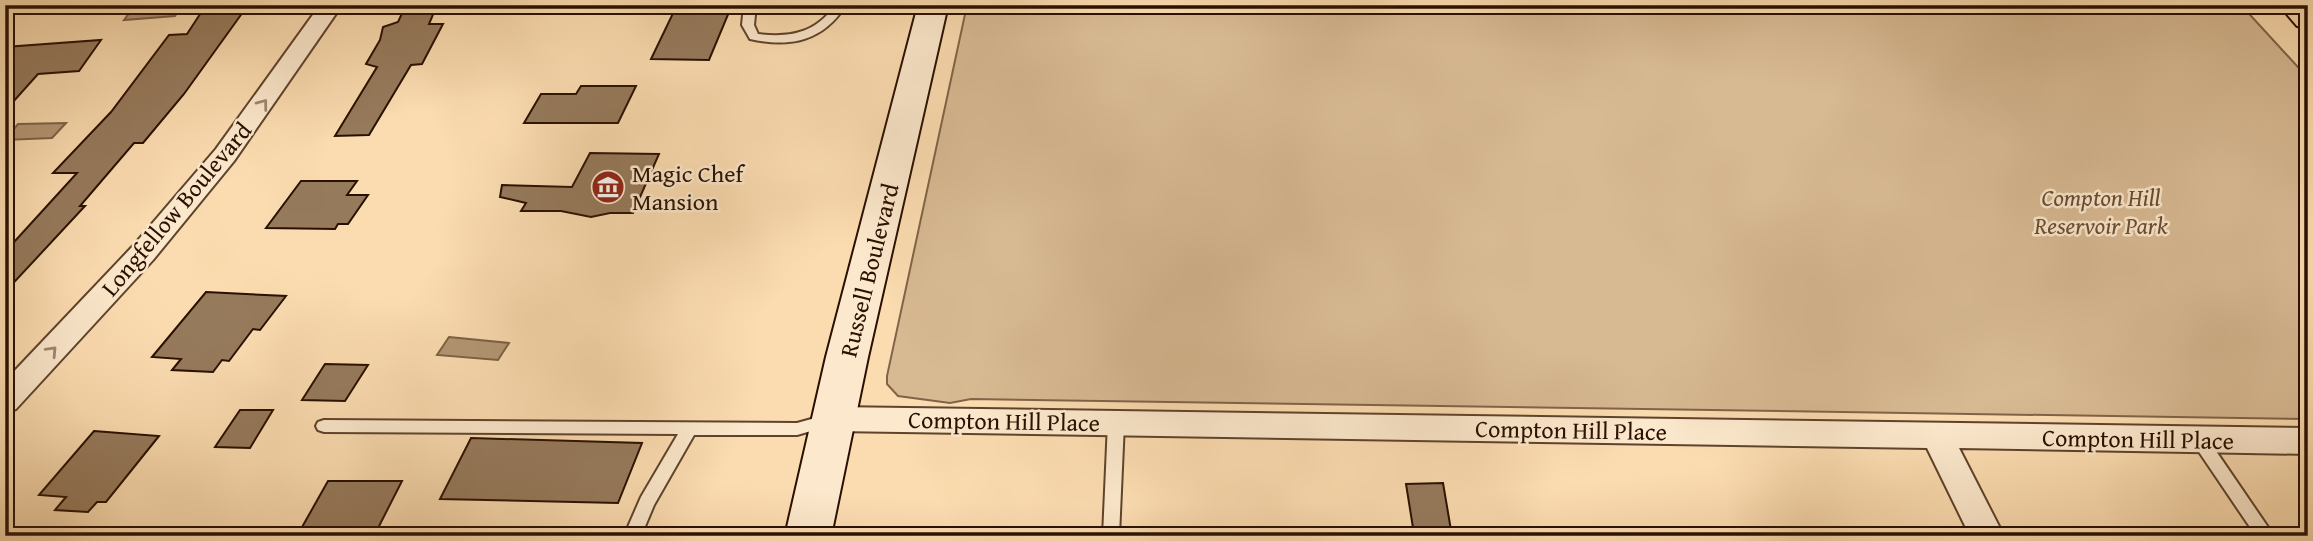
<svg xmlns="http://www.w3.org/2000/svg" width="2313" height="541" viewBox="0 0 2313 541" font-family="'Gentium Book Plus',serif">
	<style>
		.green { fill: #d7b992; stroke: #806449; stroke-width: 2 }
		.water { fill: #b49774; stroke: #7c6146; stroke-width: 2 }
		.building { fill: #967a5c; stroke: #291000; stroke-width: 2 }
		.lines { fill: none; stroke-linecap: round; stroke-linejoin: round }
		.lane-casing { stroke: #5e432c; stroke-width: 4 }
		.street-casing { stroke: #5e432c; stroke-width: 4 }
		.secondary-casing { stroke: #291000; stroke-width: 4 }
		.highway-casing { stroke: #291000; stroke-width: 4 }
		.lane { fill: #fce8cc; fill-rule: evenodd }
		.street { fill: #fce8cc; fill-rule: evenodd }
		.secondary { fill: #fce8cc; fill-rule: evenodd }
		.highway { fill: #fbdcb0; fill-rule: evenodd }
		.oneway { stroke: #9d8770 }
		.labels { text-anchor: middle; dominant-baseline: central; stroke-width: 5; stroke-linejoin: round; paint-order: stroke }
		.poi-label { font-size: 24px; fill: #291000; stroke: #fce8cc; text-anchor: start }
		.park-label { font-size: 24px; font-style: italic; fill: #664b33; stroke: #fce8cc }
		.street-label { font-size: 24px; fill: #291000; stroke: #fce8cc }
	</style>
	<rect width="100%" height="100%" fill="#fbdcb0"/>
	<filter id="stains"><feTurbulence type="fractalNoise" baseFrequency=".00286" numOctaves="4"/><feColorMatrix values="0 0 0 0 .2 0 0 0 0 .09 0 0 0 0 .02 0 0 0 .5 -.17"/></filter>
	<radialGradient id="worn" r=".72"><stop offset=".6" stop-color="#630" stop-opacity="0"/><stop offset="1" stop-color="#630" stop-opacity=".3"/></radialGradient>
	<path class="green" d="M967,5h1274l67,73v341l-1337,-20 -21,4 -52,-7 -11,-12v-8z"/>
	<path class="water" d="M182,5l-7,11 -51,4 9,-12z
		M66,123l-14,15 -47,2 13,-16z
		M449,337l60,6 -11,17 -61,-5z"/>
	<path class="building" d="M206,5h42l-64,89 -41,49h-9l-54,63h5l-80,86v-40l72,-79h-24l58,-61 58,-77 18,-1z
		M406,5h31l-8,19h14l-21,40 -11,1 -42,70 -34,1 42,-69 -11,-3 14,-24 3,-13 15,-5z
		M677,5h55l-23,55 -58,-1z
		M101,40l-22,31 -41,3 -33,37v-64z
		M581,86h55l-18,37h-94l17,-29h35z
		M590,153l69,1 -26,59h-23l-19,4 -30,-6h-40l5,-8 -26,-6 2,-12 70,2z
		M301,181h56l-10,14h21l-20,29h-10l-3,5 -69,-1z
		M206,292l80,4 -26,34 -7,-1 -24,32 -7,-1 -9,12 -41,-2 9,-11 -29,-2z
		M325,364l43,1 -23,36 -43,-1z
		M240,410h33l-23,38 -35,-1z
		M94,431l65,5 -53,66h-9l-9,10 -33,-2 11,-13 -27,-2z
		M471,438l171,5 -24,60 -178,-4z
		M328,481h74l-28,55h-77z
		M1443,483l9,53 -38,-2 -8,-50z"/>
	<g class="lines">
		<defs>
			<path id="lane" d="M744,5h12l-2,20 4,9c32,4 58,-1 77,-29h11c-23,36 -55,43 -96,34l-8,-14z
				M826,415l6,2 2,4 -2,4 -35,10h-103l-40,70 -13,31h-17l17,-39 37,-63 -354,-2 -6,-2 -2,-4 2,-4 6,-2 473,3z
				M1116,417l6,2 2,4 -5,113h-16l5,-113 2,-4z
				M2199,433l6,2 69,101h-18l-63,-93 -2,-4 2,-4z"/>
			<path id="street" d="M320,5h22l-108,156 -81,99 -137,149 -11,4v-32l128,-135 83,-97z
				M834,407l1474,21v26l-349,-6 45,88h-34l-43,-88 -1093,-17 -11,-3 -5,-9 5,-9z"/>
			<path id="secondary" d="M918,5h30l-80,352 -37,179h-46l41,-179z"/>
			<path id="highway" d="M2279,5h29v23l-11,-2z"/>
		</defs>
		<use href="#lane" class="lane-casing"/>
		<use href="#street" class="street-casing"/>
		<use href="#secondary" class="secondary-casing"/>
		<use href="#highway" class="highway-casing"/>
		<use href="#lane" class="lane"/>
		<use href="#street" class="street"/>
		<use href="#secondary" class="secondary"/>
		<use href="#highway" class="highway"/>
	</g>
	<defs><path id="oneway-chevron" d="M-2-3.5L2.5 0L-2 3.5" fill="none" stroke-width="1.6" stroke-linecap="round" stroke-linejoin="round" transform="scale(1.75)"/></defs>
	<g class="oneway">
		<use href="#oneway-chevron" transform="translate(263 104) rotate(-53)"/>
		<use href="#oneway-chevron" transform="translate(52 351) rotate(-47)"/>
	</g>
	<defs>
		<symbol id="museum-disc" viewBox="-11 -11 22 22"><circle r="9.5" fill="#8f2418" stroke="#fce8cc"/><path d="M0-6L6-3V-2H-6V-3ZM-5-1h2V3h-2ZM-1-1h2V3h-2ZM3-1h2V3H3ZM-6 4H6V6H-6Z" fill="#fff"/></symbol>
	</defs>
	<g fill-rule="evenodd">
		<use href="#museum-disc" x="589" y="168" width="38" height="38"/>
	</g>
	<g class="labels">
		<g class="poi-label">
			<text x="632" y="173">Magic Chef<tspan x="632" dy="28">Mansion</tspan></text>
		</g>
		<g class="park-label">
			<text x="2101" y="197">Compton Hill<tspan x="2101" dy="28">Reservoir Park</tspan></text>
		</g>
		<g class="street-label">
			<text transform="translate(176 209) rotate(-50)">Longfellow Boulevard</text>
			<text transform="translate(869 270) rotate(-76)">Russell Boulevard</text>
			<text transform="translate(1004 421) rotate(1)">Compton Hill Place</text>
			<text transform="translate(1571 430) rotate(1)">Compton Hill Place</text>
			<text transform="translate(2138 439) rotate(1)">Compton Hill Place</text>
		</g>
	</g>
	<rect width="2313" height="541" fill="none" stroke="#fbdcb0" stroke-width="28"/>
	<rect x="7" y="7" width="2299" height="527" fill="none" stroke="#291000" stroke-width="3.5"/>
	<rect x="14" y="14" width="2285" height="513" fill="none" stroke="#291000" stroke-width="2"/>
	<rect width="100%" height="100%" filter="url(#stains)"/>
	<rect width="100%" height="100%" fill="url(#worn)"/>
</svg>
